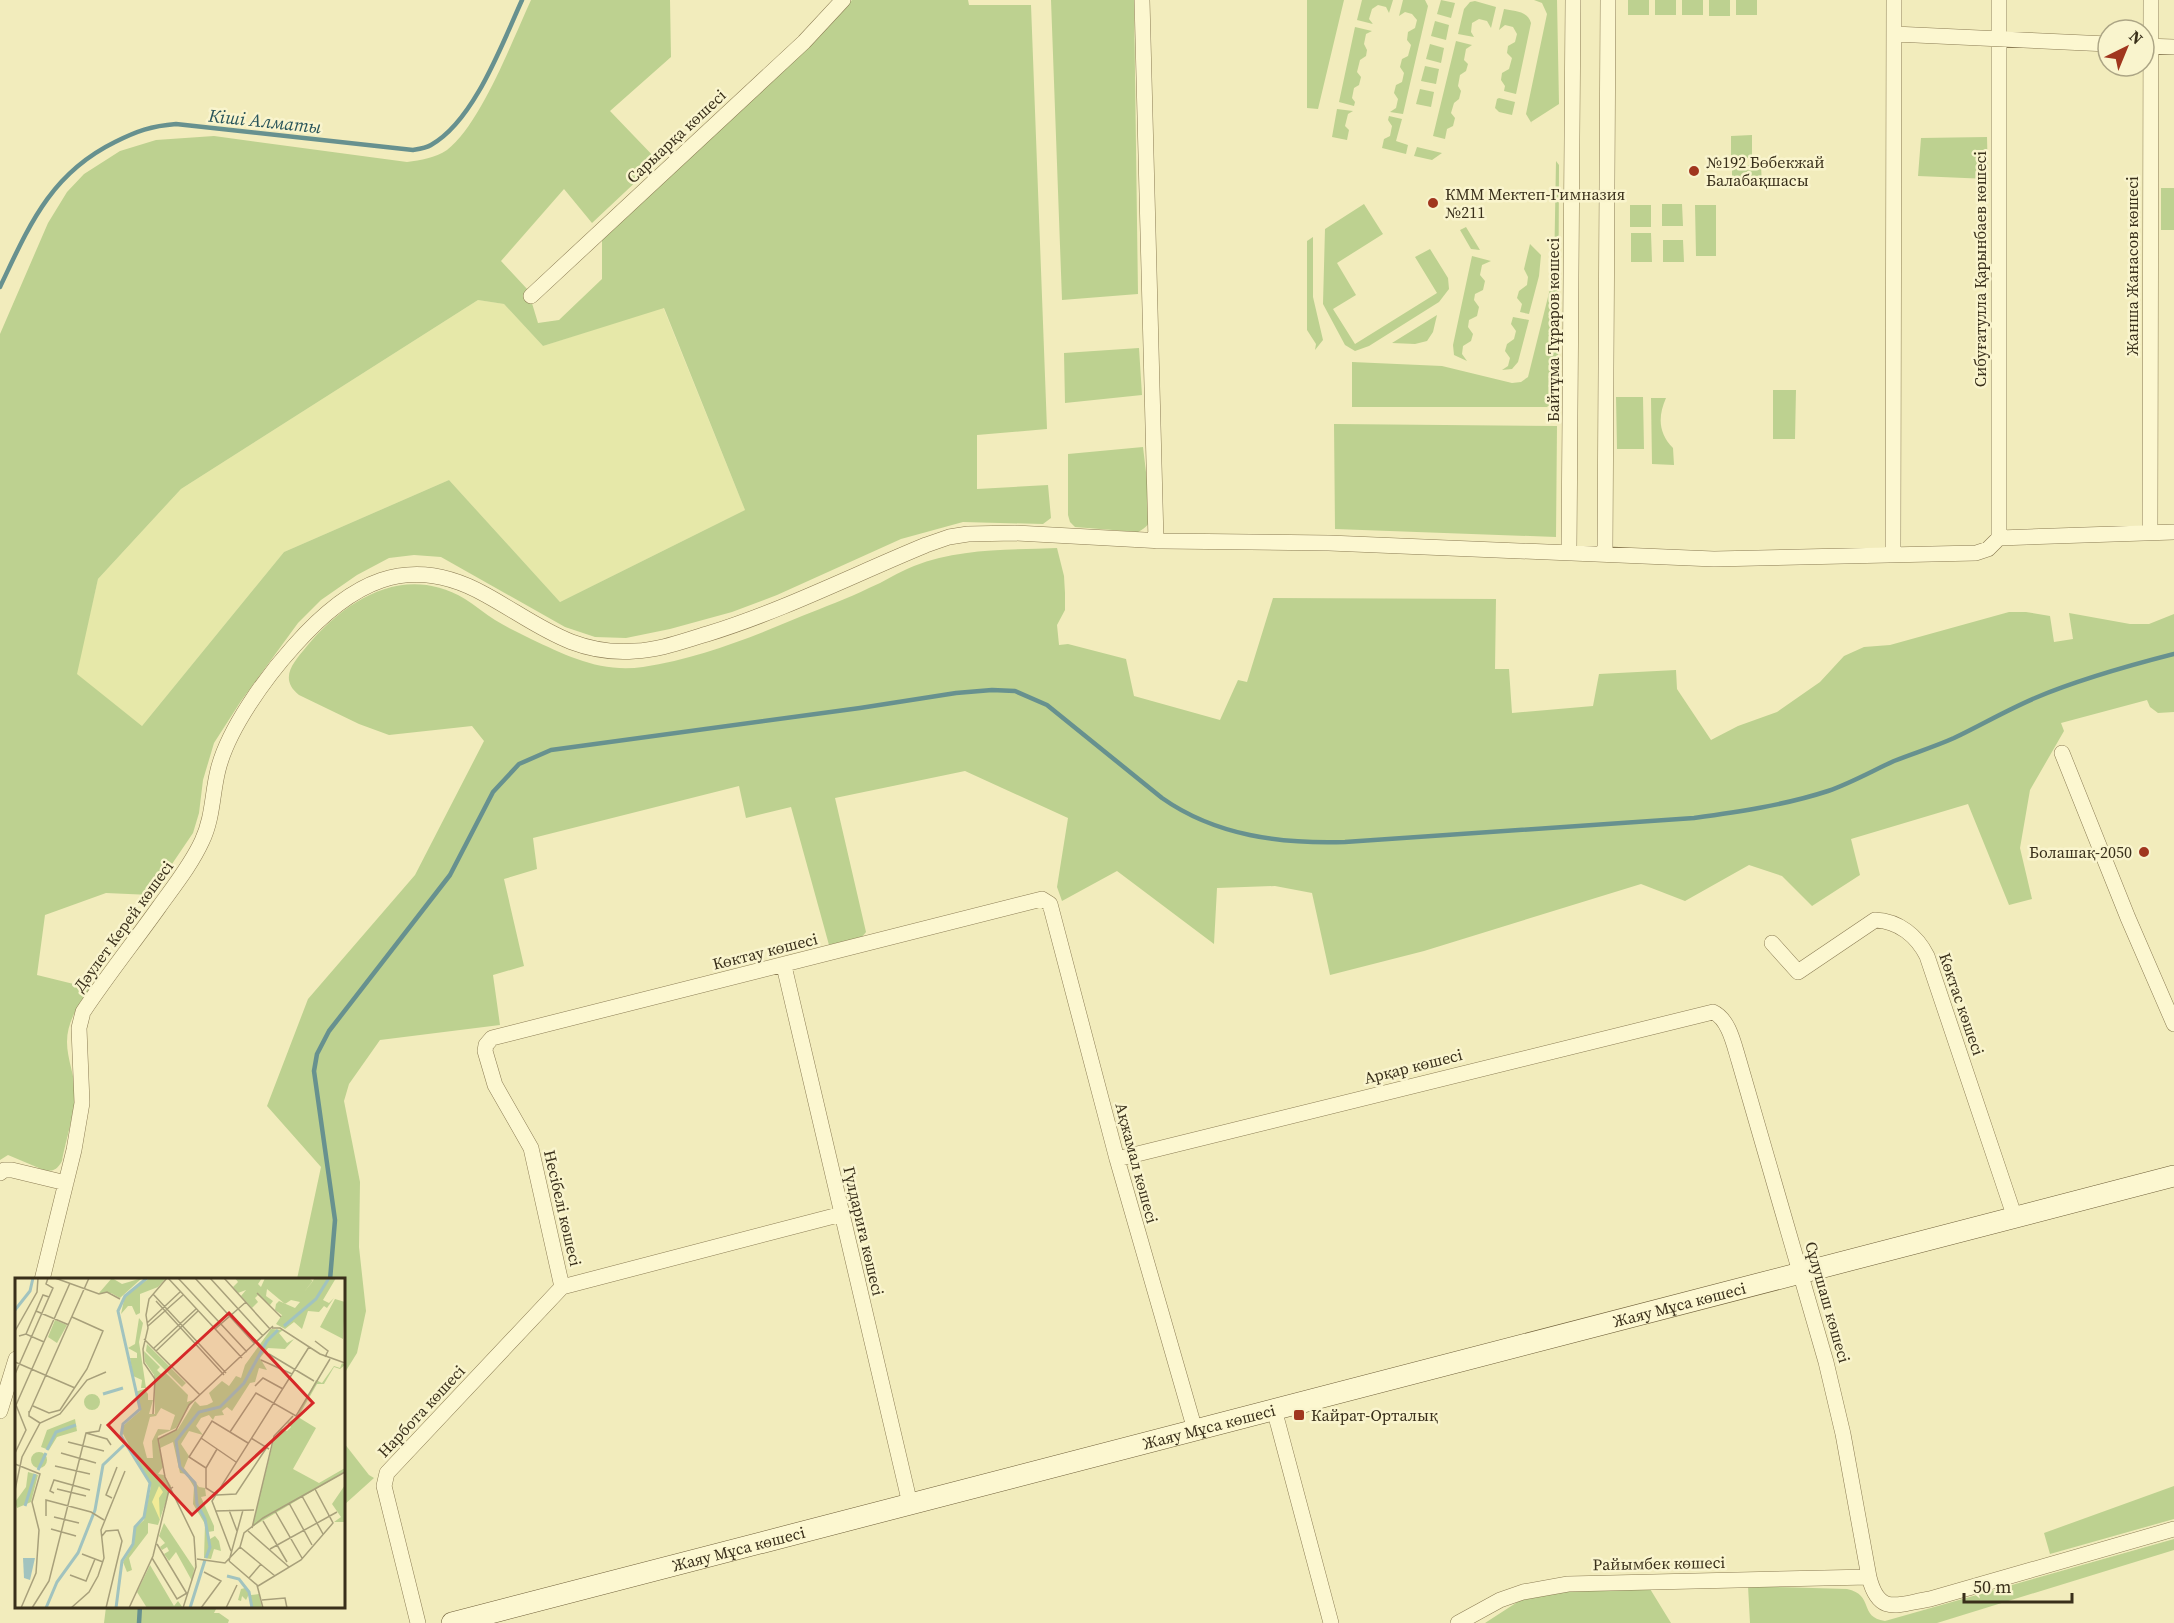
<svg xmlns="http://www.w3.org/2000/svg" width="2174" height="1623" viewBox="0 0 2174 1623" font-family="'Source Serif 4',serif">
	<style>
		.farmland { fill: #e6e8a9 }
		.green { fill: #bdd190; fill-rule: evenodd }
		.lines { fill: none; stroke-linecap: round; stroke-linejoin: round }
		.stream { stroke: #67918f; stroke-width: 4.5 }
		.street-casing { stroke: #8b7c54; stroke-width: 16 }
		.secondary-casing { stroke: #6d5d37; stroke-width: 22 }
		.street { stroke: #fcf7d0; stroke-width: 15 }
		.secondary { stroke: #fcf7d0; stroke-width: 21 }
		.poi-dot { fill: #a0361e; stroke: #f9f4cd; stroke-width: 2 }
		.labels { text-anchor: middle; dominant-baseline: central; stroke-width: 5; stroke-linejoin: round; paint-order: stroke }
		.street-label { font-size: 16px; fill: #392f1a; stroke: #f9f4cd }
		.poi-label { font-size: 16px; fill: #392f1a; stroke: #f9f4cd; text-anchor: start }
		.water-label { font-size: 18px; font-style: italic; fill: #28545a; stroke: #f9f4cd }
		.inset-river { fill: none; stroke: #a1c3bf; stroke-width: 3 }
		.inset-road { fill: none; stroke: #a8a07b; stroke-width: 1.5 }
		.view { fill: #d62828; fill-opacity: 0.15; stroke: #d62828; stroke-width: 3 }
		.inset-edge { fill: none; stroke: #392f1a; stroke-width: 3 }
	</style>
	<rect width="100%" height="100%" fill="#f2ecbc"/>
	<path class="farmland" d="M478,300l26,4 39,42 120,-39 82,203 -185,92 -111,-122 -165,72 -142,174 -66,-52 22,-95 83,-90z"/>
	<path class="green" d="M531,0h139l1,57 -61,54 48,50 -66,62 -28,-34 -63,72 27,29 10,33 21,-3 43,-41v-42l250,-237h116l1,5h62l16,424 -70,6v54l71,-4 3,33 -8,6 -80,-2 -62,17 -124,56 -45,17 -62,17 -44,9 -31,-1 -30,-10 -124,-70 -27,-2 -25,3 -32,17 -36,25 -23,23 -57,78 -27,42 -11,37 -4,33 -6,20 -42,62 -45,-2 -61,22 -8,60 53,13c-11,16 -23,33 -23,54 0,17 8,34 8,51 1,16 -10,50 -13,68 -4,7 -7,10 -16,10l-38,-16 -8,5v-826l48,-111 19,-31 17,-18 36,-23 36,-11 58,-4 193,26c14,-2 28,-4 40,-12 34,-26 65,-109 84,-150zM478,300l26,4 39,42 121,-38 81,202 -185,92 -111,-122 -165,72 -142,174 -65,-52 21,-95 83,-90z
		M1051,0h83l4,294 -76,6z
		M1307,0h37l-26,109 -11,-1z
		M1362,0h31l-4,13 -3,-6 -8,-2 -6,4 -3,10 4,5 -16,-4z
		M1403,0h22l3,6 -25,108 -13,-2 6,-4 2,-9 -4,-6 2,-8 6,-3 2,-9 -4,-6 2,-8 6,-3 3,-11 -4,-5 1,-8 7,-4 2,-8 -5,-6 -7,-2 -6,4z
		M1441,0l14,3 -4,15 -14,-4z
		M1534,0h23l2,104 -28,18 1,2 -6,-10 21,-100 -5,-11z
		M1628,0h21v15h-21z
		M1655,0h21v15h-21z
		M1682,0h21v15h-21z
		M1709,0h21v16h-21z
		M1736,0h21v15h-21z
		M1475,1l21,6 -5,21 -4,-7 -8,-2 -7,4 -1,9 3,5 -16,-3 6,-25 6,-7z
		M1504,9c10,2 24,2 27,14l-15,71 -12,-3 1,-5 -4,-6 1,-7 7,-4 3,-11 -5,-5 1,-7 7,-4 2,-8 -4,-7 -8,-2 -6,5z
		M1435,21l14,4 -3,15 -15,-4z
		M1355,27l17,4 -6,3 -2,10 3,6 -1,6 -6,4 -3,12 4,5 -2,8 -5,3 -2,10 3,4 -1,4 -15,-4z
		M1456,41l16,4 -6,4 -2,11 4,4 -2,7 -6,4 -2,11 3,5 -2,8 -5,4 -3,10 4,5 -2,8 -6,3 -2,10 -12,-3z
		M1430,44l14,4 -3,15 -15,-4z
		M1425,66l14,3 -3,15 -15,-3z
		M1420,89l14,3 -3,15 -15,-3z
		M1499,98l16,4 -3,13 -13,-3 -4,-4 2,-9z
		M1337,109l16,2 -5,3 -3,12 4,4 -2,10 -15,-3z
		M1389,116l13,3 -6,22 12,4 -2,9 -24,-6 2,-9 6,-3 2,-10 -4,-6z
		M1752,135v23h-21v-22z
		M1987,137l1,42 -70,-3 3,-38z
		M1417,147l25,6 -10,7 -18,-4z
		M1556,161l3,4 -1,232 -11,10h-195v-45l90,4 70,17 9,-1 7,-5 26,-104z
		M1732,165h29l1,21h-30z
		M2161,188h13v42h-13z
		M1364,204l19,30 -46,29 19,32 -23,14 22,35 82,-51 -22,-36 15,-8 18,29 1,11 -10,13 -70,44 -14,5 -10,-6 -22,-41 2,-75z
		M1662,204h20l1,22h-21z
		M1630,205h21v22h-21z
		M1695,205h21v51h-20z
		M1466,227l14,23 -9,-1 -11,-19z
		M1631,233h20l1,29h-21z
		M1313,237v60l10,43 -8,10 1,-6 -9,-14v-89z
		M1663,240h20l1,22h-21z
		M1530,244l11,11 -2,21 -10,38 -9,-2 2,-8 -5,-6 2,-7 8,-6 1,-8 -4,-8z
		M1472,256l19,5 -9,4 -2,10 5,6 -2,9 -8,4 -1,6 5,7 -2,9 -8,4 -1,7 5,7 -2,7 -8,5 -1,8 5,7 -13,-6 -1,-10z
		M1437,315l-4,17 -6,9 -12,3 -23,-1z
		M1513,317l16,3 -11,42 -6,7 -10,1 6,-4 2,-8 -5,-7 2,-7 7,-5 2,-8 -5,-7z
		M1139,348l3,47 -77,8 -1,-50z
		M1773,390h23l-1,49h-22z
		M1616,397h27l1,52h-27z
		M1651,398h15c-8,18 -8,35 7,50l1,17 -22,-1z
		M1334,424l223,2 -1,111 -221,-8z
		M1143,447l8,67c-1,10 -4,13 -13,18l-63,-5 -5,-5 -2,-7v-61z
		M1057,548l7,28 1,17v17l-8,15 2,20 9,-1 58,15 8,37 86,24 18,-40 9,2 26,-84 223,1 -1,70h14l3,44 81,-7 6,-32 77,-4 1,19 34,51 27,-14 39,-14 43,-30 24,-26 20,-9 26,-2 119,-33h17l24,4 4,26 19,-3 -4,-26 61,11h19l25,-10v98l-16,1 -8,-6 -3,-7 -86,23 3,8 -34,59 -10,58 12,51 -23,6 -41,-101 -117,35 9,36 -48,31 -30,-30 -33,-11 -64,36 -44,-17 -217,67 -94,24 -18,-82 -37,-7 -58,2 -3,56 -97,-73 -55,30 -5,-14 11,-69 -103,-47 -130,27 31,134 -4,5 -33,8 -38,-138 -45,11 -7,-32 -206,52 4,31 -33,10 20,87 -31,9 7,50 -120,15 -31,44 -5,17 16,81 -1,65 7,64 -9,42 -13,21v-94l-47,-1 24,-112 -54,-61 41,-107 107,-124 69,-134 -12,-15 -83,9 -30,-11 -60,-29c-21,-17 -5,-33 8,-49 40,-47 97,-83 158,-47 10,6 20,15 30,21 11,7 24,13 36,19 36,17 70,34 112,28 56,-9 107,-29 159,-51 22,-9 45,-17 67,-28 15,-6 29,-16 45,-22 45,-18 95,-16 143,-18z
		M344,1443l25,32 5,3 -30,27z
		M2174,1486v33l-124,35 -6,-21z
		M2174,1539v11l-237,73h-187l-2,-37 99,3c28,6 11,28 38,32z
		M1647,1584l24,39h-186l45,-29z
		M106,1607h111l-3,6h5l10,7 -1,3h-124z"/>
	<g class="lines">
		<path class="stream" d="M0,287c29,-61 50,-113 115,-145 22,-11 36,-16 61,-18l237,26c6,-1 13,-2 18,-5 43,-24 71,-101 91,-145
			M330,1280l5,-60 -21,-149 3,-17 12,-23 121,-156 43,-83 26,-28 32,-14 309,-42 96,-15 36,-3 23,1 32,14 115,93c54,38 119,46 183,44l349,-24c44,-6 91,-13 134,-27 23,-8 44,-20 66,-30 20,-8 40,-14 60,-23 27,-13 53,-28 81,-40 45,-19 92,-32 139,-44
			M139,1623l1,-17"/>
		<defs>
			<path id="street" d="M1142,0l14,541
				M1894,34l214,10
				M2144,46l30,1
				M531,296l273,-254 39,-42
				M2150,533l1,-533
				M1999,538v-538
				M1569,552l4,-552
				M1605,554l3,-554
				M1893,555l1,-555
				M2062,753l66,165 46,106
				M1772,943l26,29 77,-52c24,1 42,16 52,36l88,262
				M784,966l126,538
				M1117,1159l596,-147c16,7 21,33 26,49l87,301 17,72 26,143c10,40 29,27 61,22l244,-70
				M0,1173l4,-3h8l54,13
				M42,1280l32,-130 8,-47 -3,-75 4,-16c24,-36 51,-70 76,-105 15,-21 32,-42 43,-66 11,-23 10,-47 16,-71 10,-41 48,-93 76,-124 55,-62 113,-96 192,-51 51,28 87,61 149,56 25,-1 48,-10 72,-17 75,-23 146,-59 219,-89l23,-8 19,-3 47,-1 148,8 166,2 385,16 262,-6 12,-4 11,-11 175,-6
				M562,1287l-31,-139 -36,-63 -10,-34 1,-6 6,-7 550,-139 8,5 67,255 78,271
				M562,1287l280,-73
				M1274,1409l57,214
				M0,1411l16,-52
				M418,1623l-34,-137 3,-13 175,-186
				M1458,1623l42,-23 23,-8 45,-8 301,-7"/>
			<g id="secondary">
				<path id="s1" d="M452,1623l1722,-447"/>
			</g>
		</defs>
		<use href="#street" class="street-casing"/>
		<use href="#secondary" class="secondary-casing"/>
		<use href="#street" class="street"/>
		<use href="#secondary" class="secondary"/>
	</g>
	<g class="poi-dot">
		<circle cx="1694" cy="171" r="6"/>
		<circle cx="1433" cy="203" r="6"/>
		<circle cx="2144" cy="852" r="6"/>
		<rect x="1293" y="1409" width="12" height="12" rx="3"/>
	</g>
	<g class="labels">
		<g class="street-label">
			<text transform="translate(676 136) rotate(-43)">Сарыарқа көшесі</text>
			<text transform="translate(2132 266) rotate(-90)">Жанша Жанасов көшесі</text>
			<text transform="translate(1980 269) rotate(-90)">Сибуғатулла Қарынбаев көшесі</text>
			<text transform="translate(1553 330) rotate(-90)">Байтұма Тұраров көшесі</text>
			<text transform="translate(123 926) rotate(-54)">Дәулет Керей көшесі</text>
			<text transform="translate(765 951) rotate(-14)">Көктау көшесі</text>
			<text transform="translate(1962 1004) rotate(71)">Көктас көшесі</text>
			<text transform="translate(1413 1066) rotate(-14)">Арқар көшесі</text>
			<text transform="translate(1137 1163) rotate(75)">Ақжамал көшесі</text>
			<text transform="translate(563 1208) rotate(77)">Несібелі көшесі</text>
			<text transform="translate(864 1231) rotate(77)">Гүлдариға көшесі</text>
			<text transform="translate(1828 1302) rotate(74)">Сұлушаш көшесі</text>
			<text stroke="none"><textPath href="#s1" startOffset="1268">Жаяу Мұса көшесі</textPath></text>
			<text transform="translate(421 1411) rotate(-47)">Нарбота көшесі</text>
			<text stroke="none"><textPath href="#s1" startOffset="782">Жаяу Мұса көшесі</textPath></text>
			<text stroke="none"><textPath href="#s1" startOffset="296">Жаяу Мұса көшесі</textPath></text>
			<text transform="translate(1659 1563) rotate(-1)">Райымбек көшесі</text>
		</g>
		<g class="poi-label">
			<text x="1706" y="162">№192 Бөбекжай<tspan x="1706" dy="18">Балабақшасы</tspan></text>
			<text x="1445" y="194">КММ Мектеп-Гимназия<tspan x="1445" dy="18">№211</tspan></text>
			<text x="2132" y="852" text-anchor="end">Болашақ-2050</text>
			<text x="1311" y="1415">Кайрат-Орталық</text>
		</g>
		<g class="water-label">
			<text transform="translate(265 121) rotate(6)">Кіші Алматы</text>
		</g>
	</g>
	<g transform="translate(15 1278)">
		<rect width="330" height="330" fill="#f2ecbc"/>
		<path d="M97,0l10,6 20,-6 -22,20 -9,-5h-12zM135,0h16l-8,9 -18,7v19l-4,2 -4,-9h-4l-7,8 4,-19zM220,0h27l-4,6 3,3 4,-9h43l5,3 -9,11 11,-14h21l-13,22 6,3 5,-5 -7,10 -3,-2 -5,6 -11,-1 -6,18 -8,-7 -9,7 -9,-5 6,-9 -7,-5 1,-6 3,-3 16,7 5,-6 -9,-2 -6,4 -18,-15 -1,7 7,5 -3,4 -12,-10 -3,3 3,4 -6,6 -11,-12 5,-6 -8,3 -5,-6 5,-5zM320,21l10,3 -2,37 -23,-12zM124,40l4,5 -4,19 7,46h-5l1,-8 -9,-4 -3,-18h7v-5l-9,-5 7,-4zM40,42l12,5 -10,18 -9,-6zM256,51l12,1 -4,3 8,10 7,-4 -9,10 -17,-1 -8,10 7,12 -8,-2 -4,14 -5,1 -18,28 -5,-4 -5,4 2,4 -9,1 -2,4 -4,-5 -8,3 -5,8 7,9 -14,-4 -8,13 8,12 -5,12 15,19 6,1 1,8 -5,1 13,29v5l-6,1 2,7 5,-3 4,5 2,10 -7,-2 -3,10 -7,-1 1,-34 -12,-20 1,-17 -8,-13 -6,-1 -7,-31 -13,6 -1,-9 19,-10 17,-28 5,5 7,-1 6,-3 -4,-9 13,-12 7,5 7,-10 5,2 4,-13zM132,66l39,39 -4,4 -36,-36zM129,73l16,16 -3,3 5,5 3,-3 23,23 -1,7 6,-2 -17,28 -18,8 5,31 -5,7 6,1 7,11 -13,39 -10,-2v10l-19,25 3,12 -5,2 -4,-10 11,-18 1,-16 9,-8 7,-34 -29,-54 2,-7 16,-14 -5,-19 9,-3 4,5v6h5l-4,14h6l-1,-39 -9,-13zM146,130l14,7 -5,15 -12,-1 -6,12 1,17h-6l-4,-15 7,-26 6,-1zM327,85l3,2 -5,4 -6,-2 -10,17h-7l-19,33 18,11 -23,41 26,14 26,-15v4l-93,55 22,-88 7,-11 6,3 4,-4 -4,-4 9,-5 20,-38 6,3 12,-17 6,2zM69 124a8 8 0 1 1 16 0a8 8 0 1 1-16 0ZM60,141l2,12 -20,6 -8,13 -8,-3 6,-17zM16 182a8 8 0 1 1 16 0a8 8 0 1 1-16 0ZM13,194l10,3 -7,27 -14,6 -2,-6 11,-15zM330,207v37h-11l7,-5 -9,-13zM149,245l30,45 2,-10 -4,23 -16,-29 -7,9 -5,-7 5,-3 -2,-4 -5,3 -2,-3 5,-4 -6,-7zM135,287l24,41 4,-5 5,7h-36l-10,-16zM230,310l6,7 8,-1 3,14h-11l-2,-14 -3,6 -4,-4 -1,5 -3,-1 3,-11z" fill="#bdd190" fill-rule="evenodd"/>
		<path d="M144,208l4,6 -4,6 1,22 -8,-18z" fill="#f1eb96"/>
		<path d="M8,280h12l-5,22 -6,-2z" fill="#a1c3bf"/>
		<path class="inset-river" d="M0,32l15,-19 3,-13M269,48l32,-27 13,-21M88,116l20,-6M32,172l9,-18 20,-7M23,192l8,-17M10,228l10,-32M191,280l4,-11 -5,-28 -8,-15 -2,-21 -15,-16 -4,-26 23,-29 21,-5 24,-24 23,-42 11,-11M212,298l12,3 10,13 3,16M31,330l11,-26 21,-29 17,-43 8,-45 21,-20M101,330l6,-47 11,-17 2,-17 9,-10 6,-34 -29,-47 2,-12 17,-15 -22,-98 7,-15 22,-18M175,330l15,-48"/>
		<path class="inset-road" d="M40,0l44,16 8,-2 13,7M153,0l74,80M163,0l69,74M180,0l60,66M195,0l53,58M209,0l46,51M242,15l24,24M138,16l73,79M141,23l68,74M21,33l33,14M132,45l33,-31M133,48l35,-31M257,50h8l40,26 25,9M200,51l31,-27M0,53l22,-39 1,-14M11,56l17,-39 6,2M4,58l7,-2 18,8M129,61l56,56M300,63l13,10 -3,6M139,70l42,-39M141,73l42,-40M254,76l45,27M246,82l31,14M0,84l60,26M0,96l38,-86 -7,-4 2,-6M240,108l8,-8 20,11M1,127l54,-122M18,128l16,7 11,-3 27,-41 16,-38 -31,-14M14,133v5l11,7M14,135l60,-135M138,136l2,-35 -11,-16 -1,-14 5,-21 -2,-13 3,-16 18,-21M215,154l26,-39 40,23 34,-57M71,155l21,6 4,6M186,160l35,24M236,160l18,11M53,164l36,9M0,175l11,-23 -10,-25M46,175l35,10M0,186l25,10 -8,28 7,28 -3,43 -15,35M40,188l35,8M191,190v20l11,7 19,-1 31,-47M191,190l-17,-11 23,-36 36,22M191,190l11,-19M42,211l29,7M0,212l7,-33 18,-34 20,-9 27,-34 19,-8M39,215l-4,-2 4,-11 36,10M287,218l21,38M97,220l-6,-3 11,-28M274,225l23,42M214,232l8,21M200,233l39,-1M260,233l27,47M31,238v-16l45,12 13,8M39,239l25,6M248,243l24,41M237,250l22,-92 19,-20M36,251l25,7M233,253l41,36M87,258l4,-5 12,-1 4,11 -16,67M142,266l30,50M255,271l67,-37M216,273l-19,-50 97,-154M67,276l21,8M137,280l25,41 10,-6M182,281l28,4 15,-16M214,283l28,24 6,23M214,283l14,-51M55,297l16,6 9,-22M260,298l-35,-29 4,-14 19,-15 82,-46M234,300l12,-14M243,308l43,-26 32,-37 -18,-34M247,322l23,-2 2,10M17,330l17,-27 37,-148 13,-2 2,-7M56,330l18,-16 9,-16 6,-18 -3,-28 24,-59M114,330l24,-52 16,-66 4,-3M168,330l13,-41 -2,-30 -29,-60 -7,-38 18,-9 13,-25 84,-79M186,330l20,-27 -17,-9M211,330l11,-23"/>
		<path class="view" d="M214,35l84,90 -121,112 -84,-90z"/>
		<rect width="330" height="330" class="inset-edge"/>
	</g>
	<g transform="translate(2126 48) rotate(43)"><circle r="28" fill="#f9f4cd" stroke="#aca585" stroke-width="1.5"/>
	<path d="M0-4.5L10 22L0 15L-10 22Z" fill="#a0361e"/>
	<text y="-9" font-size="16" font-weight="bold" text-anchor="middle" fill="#392f1a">N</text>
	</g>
	<path d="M1964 1593v9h108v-9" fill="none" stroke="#392f1a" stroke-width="3"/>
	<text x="1973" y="1593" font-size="18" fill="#392f1a" stroke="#f9f4cd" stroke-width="4.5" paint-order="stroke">50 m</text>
</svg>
